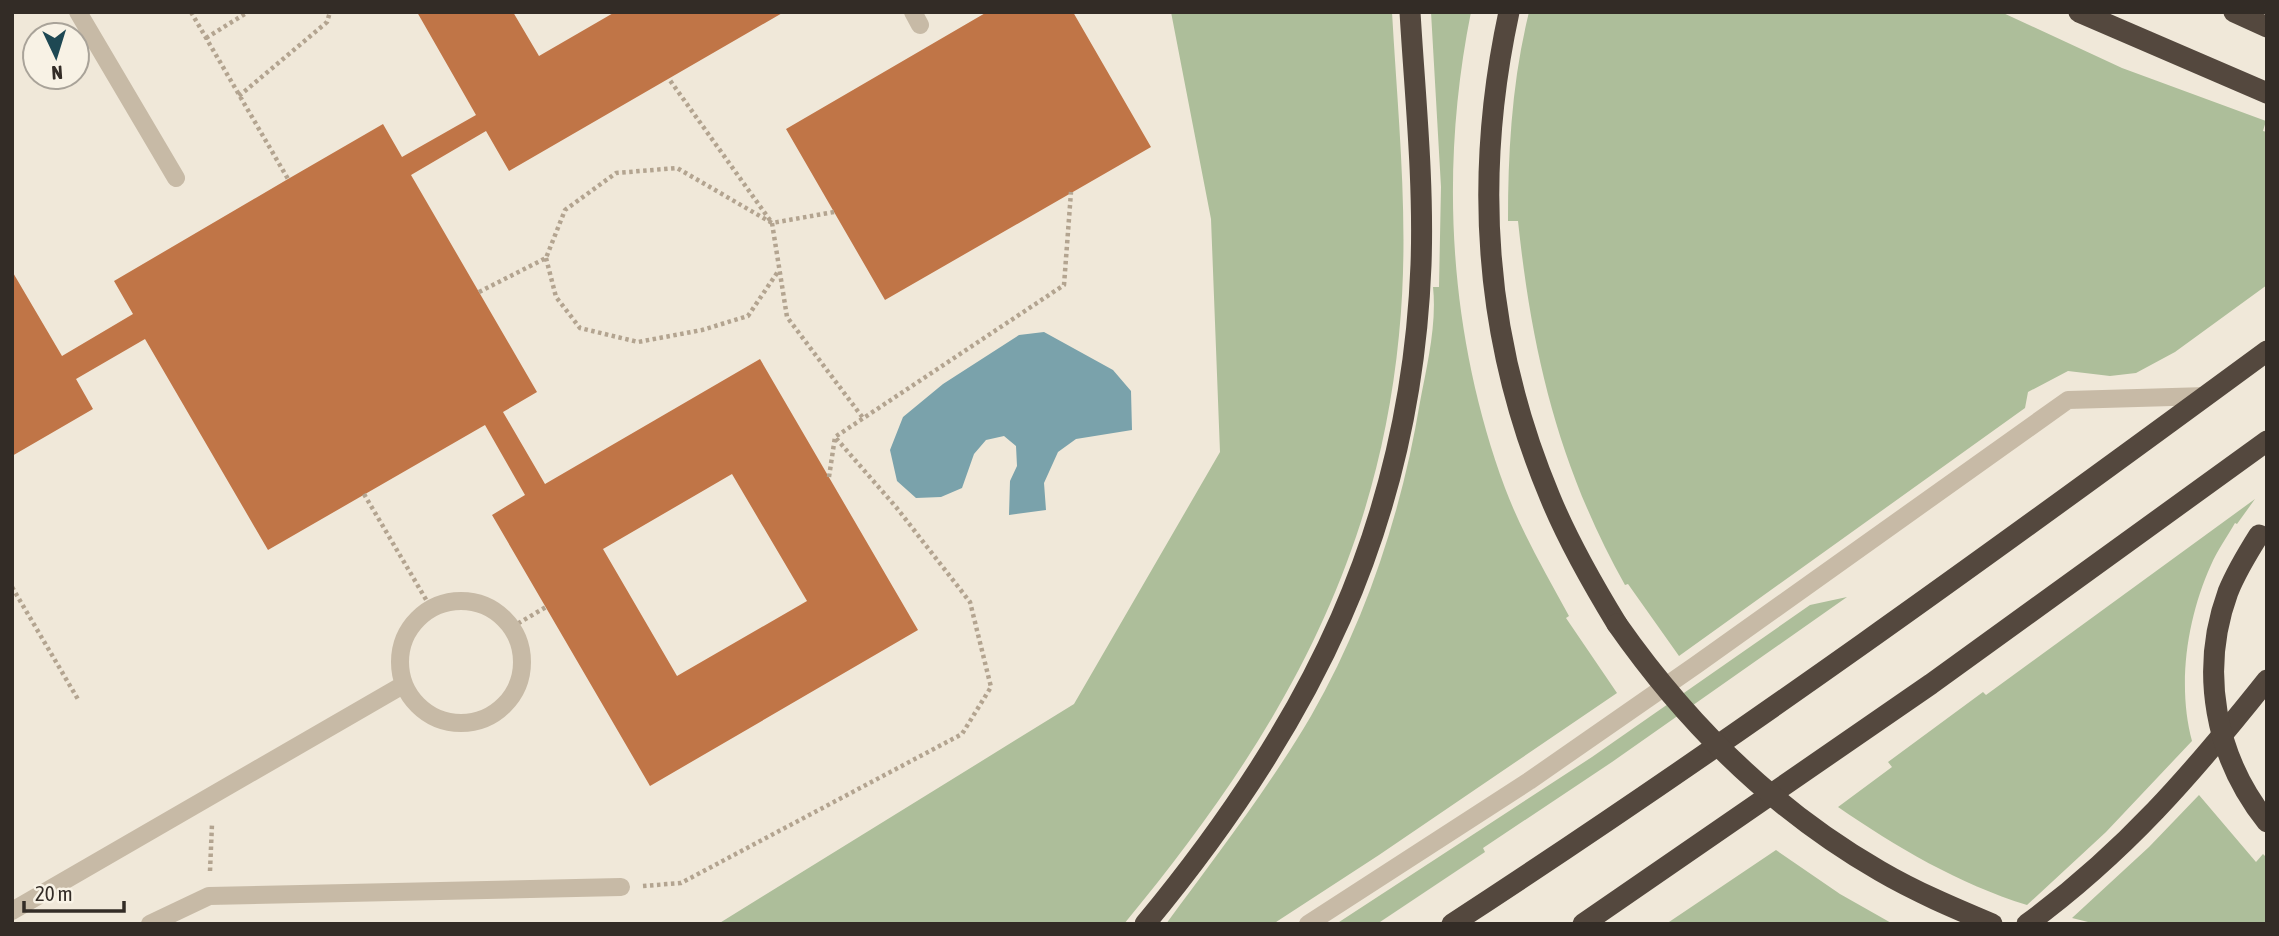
<svg xmlns="http://www.w3.org/2000/svg" width="2279" height="936" viewBox="0 0 2279 936" font-family="'Asap Condensed',sans-serif">
	<style>
		.green { fill: #adbe9a }
		.water { fill: #7aa2ab }
		.building { fill: #c07547; fill-rule: evenodd }
		.lines { fill: none; stroke-linecap: round; stroke-linejoin: round }
		.path { stroke: #b3a490; stroke-width: 4.5; stroke-dasharray: 3.5 3.5; stroke-linecap: butt }
		.minor { stroke: #c7baa6; stroke-width: 18 }
		.highway { stroke: #54483e; stroke-width: 21 }
		.highway-bridge { stroke: #54483e; stroke-width: 21 }
	</style>
	<rect width="100%" height="100%" fill="#f0e8d9"/>
	<path class="green" d="M1171,12h221c6,107 18,215 7,323 -23,236 -127,410 -275,589h-406l356,-220 146,-252 -9,-233z
		M1431,12h40c-32,159 -22,324 34,476 17,45 41,86 64,128l-3,2 51,75 -238,162 -106,69h-107c50,-68 102,-135 145,-208 55,-96 91,-205 109,-314 7,-36 17,-78 13,-115h6l2,-100z
		M1529,12h472l121,56 144,53 -3,10 4,1v153l-92,67 -39,21 -26,3 -42,-5 -40,21 -3,16 -346,248 -51,-72 -3,1c-66,-118 -93,-231 -107,-364h-10c0,-71 4,-140 21,-209z
		M2255,499l-18,25 -2,-1c-8,14 -18,28 -24,42 -24,53 -34,120 -19,176l-86,91 -79,73c-68,-21 -131,-58 -189,-98l54,-40 -4,-5 95,-70 3,3z
		M1847,597l-235,165 -129,86 2,4 -108,72h-41l256,-167 218,-152z
		M2199,795l57,67 7,-8 4,4v66h-171l-24,-6 77,-71z
		M1776,850l64,44 53,30h-227z"/>
	<path class="water" d="M1044,332l69,38 18,21 1,39 -56,9 -18,13 -14,31 2,27 -37,5 1,-34 7,-15 -1,-20 -12,-10 -18,4 -12,14 -12,34 -21,9 -25,1 -19,-17 -7,-31 13,-33 40,-33 76,-49z"/>
	<path class="building" d="M417,12h96l26,44 76,-44h169l-275,159 -23,-40 -75,44 126,217 -34,20 42,72 215,-125 158,271 -268,156 -158,-271 33,-20 -40,-70 -217,125 -123,-211 -69,40 17,30 -81,47v-185l50,85 71,-42 -19,-33 174,-102 95,-55 19,33 74,-42zM732,474l75,127 -130,75 -74,-127z
		M987,12h86l78,135 -266,153 -99,-171z"/>
	<g class="lines">
		<path class="path" d="M191,12l97,167
			M206,38l42,-26
			M239,96l88,-74 3,-10
			M834,212l-62,11 15,94 76,101
			M546,258l10,39 24,31 58,14 64,-12 46,-14 31,-46
			M479,292l67,-34 19,-48 51,-37 61,-5 95,55 -103,-144
			M829,477l6,-40 229,-152 7,-93
			M364,494l67,114
			M12,587l67,114
			M512,627l34,-20
			M210,871l2,-47
			M643,886l38,-3 281,-149 29,-47 -21,-85 -74,-95 -61,-70"/>
		<path class="minor" d="M78,12l98,166
			M913,12l7,13
			M400 662a61 61 0 1 1 122 0a61 61 0 1 1-122 0Z
			M12,911l391,-226
			M150,924l59,-28 412,-9
			M1308,924l221,-143 167,-116 372,-265 139,-4"/>
		<path class="highway" d="M1509,12c-36,166 -25,328 41,485 18,44 42,86 67,127
			M2079,12l188,81
			M2234,12l33,15
			M1145,924c164,-198 266,-398 276,-659 3,-84 -6,-169 -11,-253
			M1452,924c278,-181 547,-376 815,-573
			M1583,924l348,-240 336,-243
			M2027,924c97,-71 166,-151 240,-244"/>
		<path class="highway-bridge" d="M2259,535c-12,19 -23,37 -31,57 -29,79 -13,165 39,230
			M1617,624c70,100 157,186 263,247 36,21 74,37 112,53"/>
	</g>
	<rect width="2279" height="936" fill="none" stroke="#332c26" stroke-width="28"/>
	<g transform="translate(56 56) rotate(176)"><circle r="33" fill="#f8f2e5" stroke="#a9a399" stroke-width="2"/>
	<path d="M0-5L12 26L0 18L-12 26Z" fill="#1e4853"/>
	<text y="-10" font-size="19" font-weight="bold" text-anchor="middle" fill="#332c26">N</text>
	</g>
	<path d="M24 901v10h100v-10" fill="none" stroke="#332c26" stroke-width="3.5"/>
	<text x="35" y="901" font-size="21" fill="#332c26" stroke="#f8f2e5" stroke-width="5" paint-order="stroke">20 m</text>
</svg>
